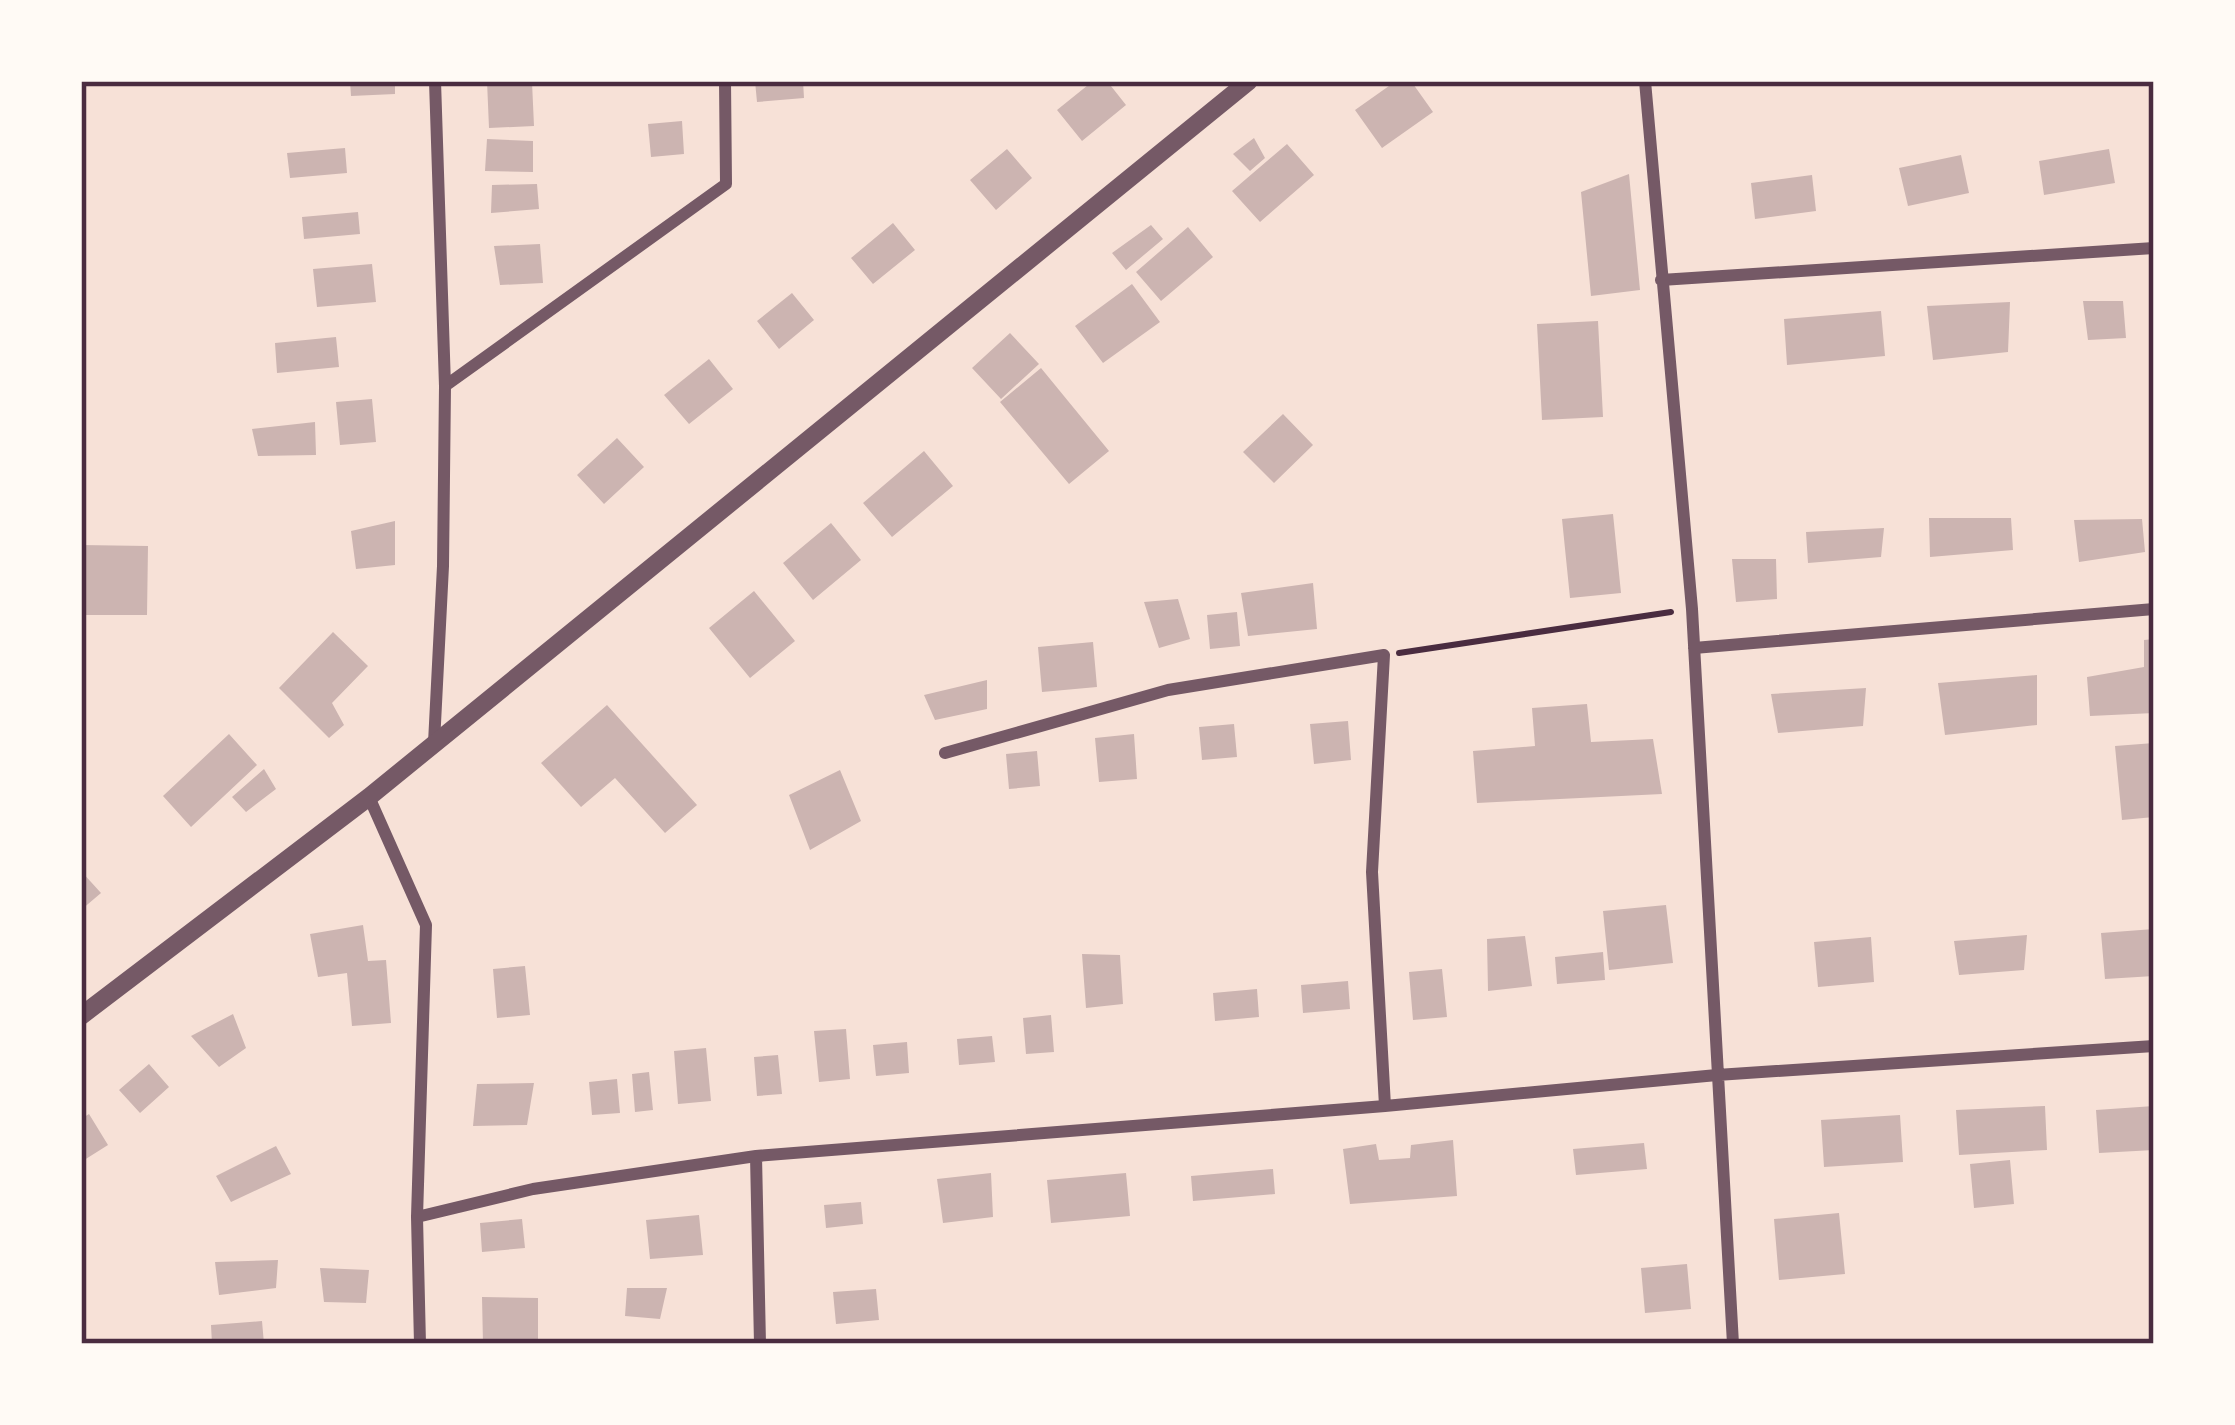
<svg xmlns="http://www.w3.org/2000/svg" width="2235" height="1425" viewBox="0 0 2235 1425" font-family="'Fira Sans Condensed',sans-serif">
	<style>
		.building { fill: #ccb4b1 }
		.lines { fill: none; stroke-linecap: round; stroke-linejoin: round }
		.path { stroke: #4a2c40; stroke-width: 6 }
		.minor { stroke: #755966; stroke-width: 12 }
		.tertiary { stroke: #755966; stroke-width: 18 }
		.neatline { fill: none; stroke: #4a2c40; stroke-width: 4.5 }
	</style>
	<rect width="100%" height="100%" fill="#f7e1d7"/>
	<path class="building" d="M350,81h45v13l-44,2z
		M487,81l45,1 2,44 -45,2z
		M755,81h48l1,17 -47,4z
		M1093,81h14l19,24 -44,36 -25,-31z
		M1396,81h15l22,31 -51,36 -27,-38z
		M682,121l2,33 -33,3 -3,-33z
		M1254,138l11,20 -15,13 -17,-17z
		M487,139l46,2v31l-48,-1z
		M1287,144l27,31 -54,47 -28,-31z
		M345,148l2,25 -57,5 -3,-25z
		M1007,149l25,29 -36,32 -26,-30z
		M2109,149l6,34 -71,12 -5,-34z
		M1961,155l8,38 -61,13 -9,-38z
		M1629,174l11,116 -49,6 -10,-104z
		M1812,175l4,36 -61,8 -4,-36z
		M537,184l2,25 -48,4 1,-28z
		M358,212l2,22 -56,5 -2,-22z
		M893,223l22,27 -42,34 -22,-26z
		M1151,225l12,14 -37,31 -14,-17z
		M1188,227l25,30 -52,44 -25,-29z
		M540,244l3,39 -43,2 -6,-39z
		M372,264l4,38 -59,5 -4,-38z
		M1132,284l28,38 -57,41 -28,-37z
		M792,293l22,27 -35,29 -22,-28z
		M2083,301h40l3,37 -38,2z
		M2010,302l-2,50 -75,8 -6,-54z
		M1881,311l4,45 -98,9 -3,-46z
		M1598,321l5,96 -61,3 -5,-96z
		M1010,333l29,31 -38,35 -29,-31z
		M336,337l3,30 -62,6 -2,-30z
		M709,359l24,30 -44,35 -25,-29z
		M1041,368l68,83 -40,33 -69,-82z
		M372,399l4,43 -36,3 -4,-43z
		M1283,414l30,31 -39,38 -31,-31z
		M315,422l1,33 -58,1 -6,-27z
		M617,438l27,29 -40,37 -27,-29z
		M924,451l29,35 -61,51 -29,-34z
		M1613,514l8,79 -51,5 -8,-79z
		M1929,518h82l2,32 -83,7z
		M2142,519l3,33 -66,10 -5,-42z
		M395,521v44l-39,4 -5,-38z
		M831,523l30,37 -48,40 -30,-37z
		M1884,528l-3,29 -73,6 -2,-31z
		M81,545l67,1 -1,69h-66z
		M1732,559h44l1,40 -41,3z
		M1313,583l4,46 -69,7 -7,-43z
		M754,591l41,50 -45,37 -41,-50z
		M1178,599l12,40 -31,9 -15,-46z
		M1237,612l3,34 -30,3 -3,-34z
		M333,632l35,34 -36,37 12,22 -15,13 -50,-50z
		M2154,639v74l-64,3 -3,-39 57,-10v-27z
		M1093,642l4,45 -55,5 -4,-45z
		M2037,675v50l-92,10 -7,-52z
		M987,680v29l-52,11 -11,-25z
		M1866,688l-3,38 -85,7 -7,-39z
		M1587,704l4,38 62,-3 9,55 -185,9 -4,-52 62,-5 -3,-38z
		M607,705l90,100 -32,28 -50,-55 -34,29 -40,-44z
		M1348,721l3,39 -37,4 -4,-40z
		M1234,724l3,33 -35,3 -3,-33z
		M229,734l28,31 -66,62 -28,-31z
		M1134,734l3,45 -38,3 -4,-44z
		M2154,743v74l-32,3 -7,-74z
		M1037,751l3,35 -31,3 -3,-35z
		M264,769l12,20 -30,23 -14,-15z
		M840,770l21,51 -51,29 -21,-55z
		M81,871l20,22 -20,17z
		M1666,905l7,58 -64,7 -6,-59z
		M363,925l5,36 18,-1 5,63 -39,3 -5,-53 -29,4 -8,-43z
		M2154,929v47l-49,3 -4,-46z
		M2027,935l-3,35 -65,5 -5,-34z
		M1525,936l7,50 -44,5 -1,-52z
		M1871,937l3,45 -56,5 -4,-45z
		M1603,952l2,28 -48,4 -2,-27z
		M1082,954l38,1 3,49 -37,4z
		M525,966l5,49 -33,3 -4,-49z
		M1442,969l5,48 -34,3 -4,-48z
		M1348,981l2,28 -47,4 -2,-28z
		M1257,989l2,28 -44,4 -2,-28z
		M233,1014l13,34 -27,19 -28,-31z
		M1051,1015l3,37 -28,2 -3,-36z
		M846,1029l4,50 -31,3 -5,-51z
		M992,1036l3,26 -36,3 -2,-26z
		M907,1042l2,31 -33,3 -3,-31z
		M706,1048l5,53 -33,3 -4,-53z
		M778,1055l4,39 -25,2 -3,-39z
		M149,1064l20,23 -29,26 -21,-23z
		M649,1072l4,38 -18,2 -3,-38z
		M617,1079l3,34 -28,2 -3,-33z
		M534,1083l-7,42 -54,1 4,-42z
		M2045,1106l2,44 -88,5 -3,-45z
		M2154,1106v44l-55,3 -3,-43z
		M89,1114l19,31 -27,17v-43z
		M1900,1115l3,47 -79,5 -3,-47z
		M1453,1140l4,56 -107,8 -7,-55 33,-5 3,16 31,-2 1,-13z
		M1644,1143l3,26 -71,6 -3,-26z
		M276,1146l15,28 -60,28 -15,-26z
		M2010,1160l4,44 -40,4 -4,-44z
		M1273,1169l2,25 -82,7 -2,-25z
		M991,1173l2,44 -50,6 -6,-44z
		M1126,1173l4,43 -79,7 -4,-43z
		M861,1202l2,22 -37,4 -2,-23z
		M1839,1213l6,61 -66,6 -5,-61z
		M699,1215l4,40 -53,4 -4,-39z
		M522,1219l3,29 -43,4 -2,-29z
		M278,1260l-2,28 -57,7 -4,-33z
		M1687,1264l4,45 -46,4 -4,-45z
		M320,1268l49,2 -3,33 -42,-1z
		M627,1288h40l-7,31 -35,-3z
		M876,1289l3,31 -43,4 -3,-32z
		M482,1297l56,1v45l-55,1z
		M262,1321l2,23h-52l-1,-19z"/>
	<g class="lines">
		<path class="path" d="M1399,653l272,-41"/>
		<path class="minor" d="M1645,81l47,528 41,735
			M1661,280l493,-32
			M445,386l281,-202 -1,-103
			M1694,648l460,-39
			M434,743l9,-177 2,-180 -10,-305
			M945,753l223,-63 216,-35 -12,217 13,234
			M369,797l57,128 -9,292 3,127
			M756,1156l4,188
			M417,1217l116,-28 223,-33 629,-50 332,-31 437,-29"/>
		<path class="tertiary" d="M81,1016l288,-219 880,-716"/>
	</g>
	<rect width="2235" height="1425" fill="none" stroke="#fffaf5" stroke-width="168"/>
	<rect x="84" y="84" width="2067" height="1257" class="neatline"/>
</svg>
